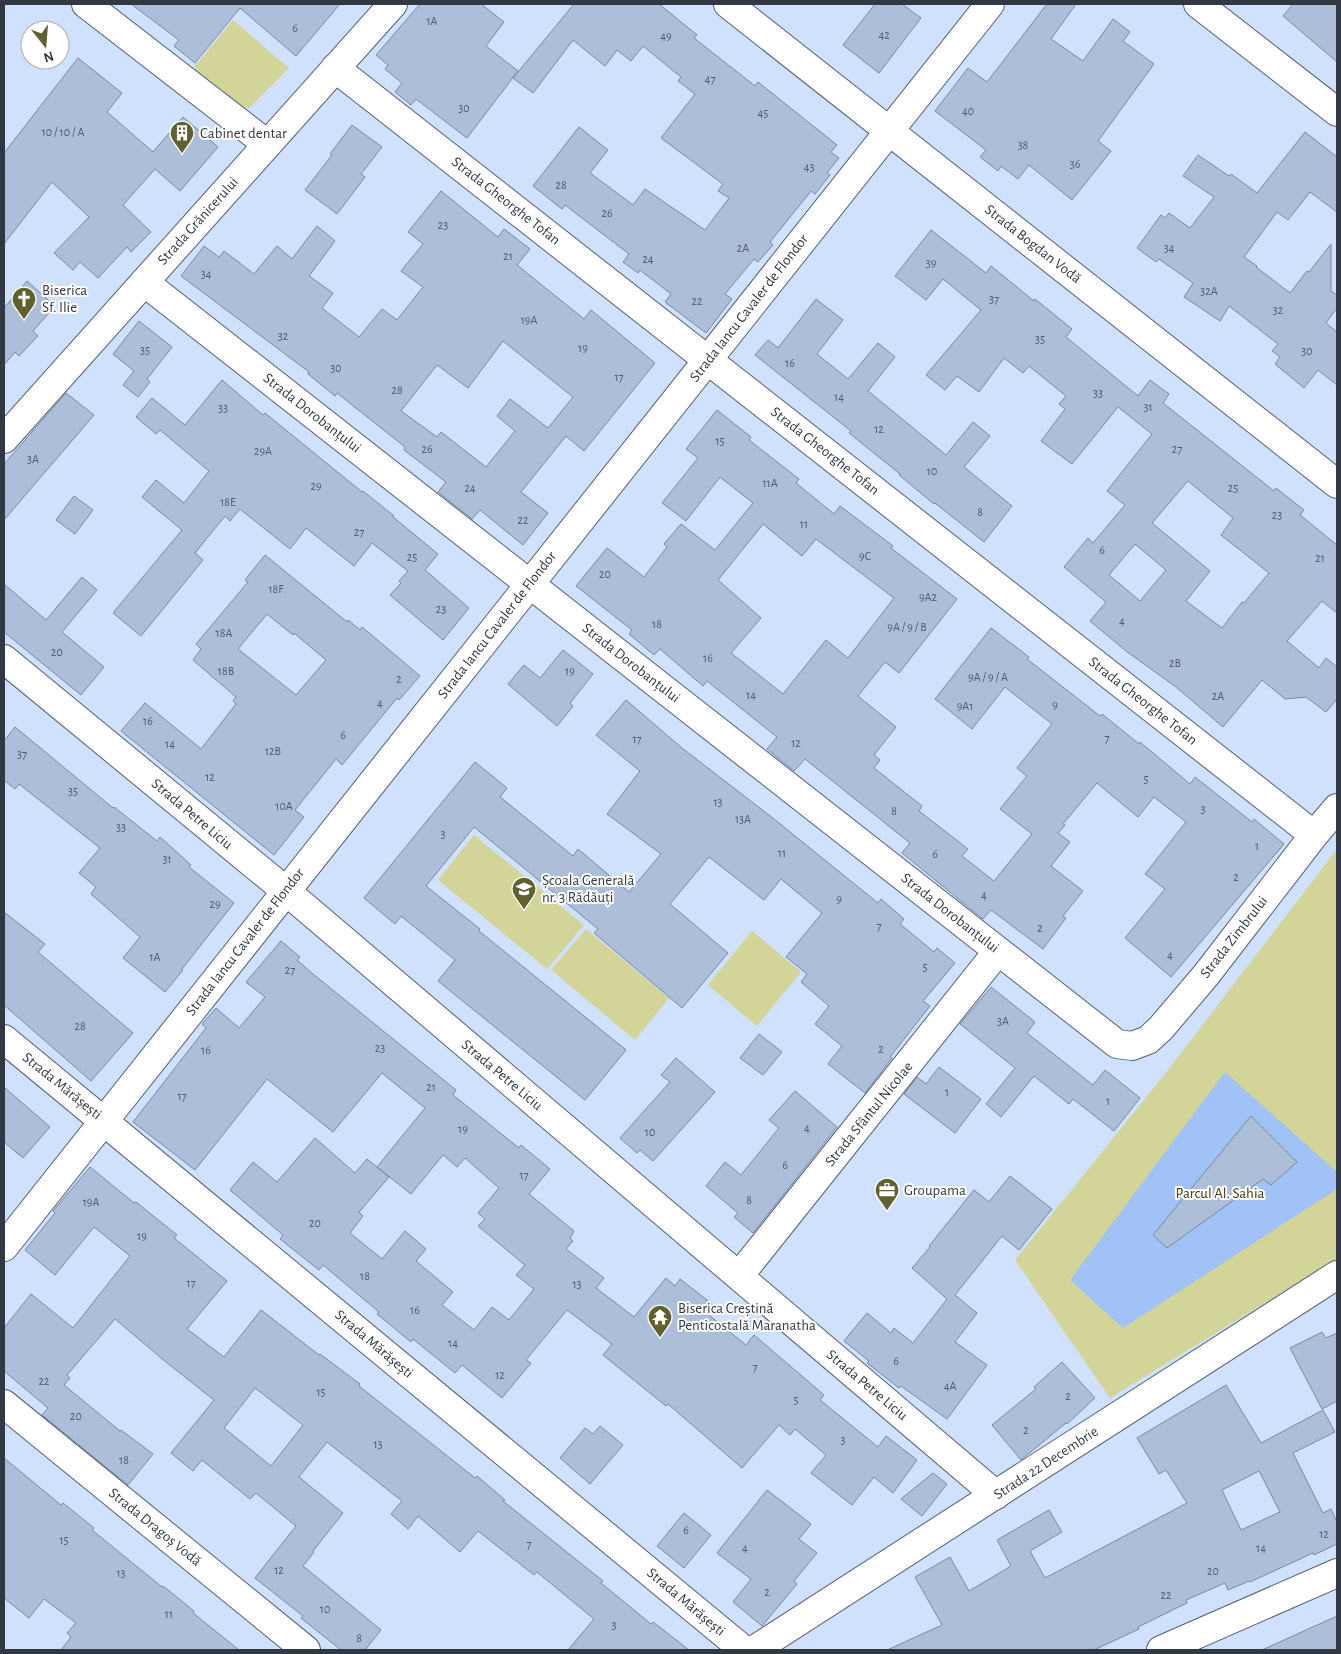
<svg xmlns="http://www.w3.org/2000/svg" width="1341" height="1654" viewBox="0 0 1341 1654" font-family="'Alegreya Sans',sans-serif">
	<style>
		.green { fill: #d2d498 }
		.water { fill: #a0c2f6 }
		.building { fill: #adbed8; stroke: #7989a1; fill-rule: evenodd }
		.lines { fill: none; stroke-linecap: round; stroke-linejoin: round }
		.minor-casing { stroke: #506077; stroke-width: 30 }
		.tertiary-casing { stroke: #506077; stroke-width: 30 }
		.minor { stroke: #fff; stroke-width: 28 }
		.tertiary { stroke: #fff; stroke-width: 28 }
		.labels { text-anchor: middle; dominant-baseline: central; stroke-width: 4; stroke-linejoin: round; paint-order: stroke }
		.number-label { font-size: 12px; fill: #505a68 }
		.poi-label { font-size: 15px; fill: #313843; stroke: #fff; text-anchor: start }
		.street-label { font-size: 15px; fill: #313843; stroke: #fff }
		.park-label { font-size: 15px; fill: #40400f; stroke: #fff }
	</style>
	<rect width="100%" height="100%" fill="#cfe1fc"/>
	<path class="green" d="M233,20l56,48 -40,40 -17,-2 -41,-35z
		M474,835l110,90 -37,44 -109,-89z
		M1337,849v410l-227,139 -95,-138 150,-186z
		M586,929l83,69 -34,42 -84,-70z
		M752,931l49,41 -44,54 -49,-41z"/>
	<path class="water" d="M1225,1072l112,100v17l-214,139 -53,-48z"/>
	<path class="building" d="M131,4h209l-44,52 -56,-48 -45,55 -21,-17 5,-6z
		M420,4h61l23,18 -18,24 32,25 -51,67 -51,-39 -5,6 -16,-13 7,-9 -17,-14 3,-4 -12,-10z
		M574,4h85l38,31 -3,3 61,48 3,-4 79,63 -6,7 8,6 -12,15 3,2 -15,19 -4,-3 -41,51 3,3 -15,17 -4,-3 -29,35 7,5 -26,34 -41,-31 6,-8 -31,-24 -2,3 -15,-11 6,-8 -64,-49 -3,4 -29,-23 46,-59 29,23 -18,23 43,32 12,-16 60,41 24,-32 -11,-7 5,-7 -62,-46 34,-44 -17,-13 3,-4 -38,-31 -12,15 -14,-11 -12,16 -32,-26 -40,53 -20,-15z
		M875,4h27l19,14 -42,55 -36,-28z
		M1047,4h29l-25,35 32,22 30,-42 17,13 -7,9 31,23 -56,77 13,10 -39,49 -43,-35 -11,14 -17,-13 -3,5 -18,-14 6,-7 -51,-39 33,-43 19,14z
		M1293,4h44v58l-54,-46z
		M78,58l44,35 -15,19 46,40 30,-35 35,30 -38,44 -25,-22 -32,36 28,27 -20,20 -4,-5 -29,31 -18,-16 -7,8 -19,-17 35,-36 -37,-35 -48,62v-91z
		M352,125l30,22 -21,27 4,3 -28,37 -32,-24 27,-35 -2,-1z
		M1305,132l32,25v55l-27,-20 -22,28 -11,-8 -33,45 13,9 -1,1 34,26 17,-22 2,1 22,-28v47l6,4v13l-11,15 11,9v53l-19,-15 -14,18 -29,-24 5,-7 -8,-6 6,-7 -49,-38 -9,15 -36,-24 9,-14 -34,-24 -3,3 -19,-14 24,-33 4,3 4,-5 21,15 24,-31 -31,-21 15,-21 31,21 2,-2 26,19z
		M441,191l57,46 6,-8 26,20 -13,16 67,54 7,-9 64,53 -71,88 -18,-15 -45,56 27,21 -25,32 -43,-35 -8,9 -34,-27 8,-10 -42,-32 1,-3 -68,-54 -2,3 -27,-22 1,-2 -128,-96 23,-30 15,11 5,-6 30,23 23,-28 15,13 25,-33 18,15 -26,35 24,17 -11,15 37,29 23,-28 15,11 26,-33 -22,-16 22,-27 -15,-12zM503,341l70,56 -25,31 -38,-29 -13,17 18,15 -29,36 -45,-35 -4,5 -36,-26 36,-46 31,23z
		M931,230l55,43 5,-7 43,35 1,-2 37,30 -6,8 72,59 12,-16 19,14 -6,9 111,88 2,-3 28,22 -4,5 37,30v68l-15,-12 -35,40 32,27 7,-10 11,9v32l-11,13 -20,-15 -21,2 -23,-19 -39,47 -47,-40 -50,-36 -36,-30 16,-19 -42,-35 24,-29 5,5 32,-38 -18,-14 45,-57 -34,-27 -46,57 -31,-23 24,-32 -6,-5 7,-8 -37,-30 -6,7 -19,-15 -25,34 -22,-16 -12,14 -19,-15 55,-65 -38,-31 -17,21 -31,-24zM1188,481l45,37 -12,17 48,38 -25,30 -2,-1 -20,26 -36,-27 24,-30 -58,-48zM1135,544l31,26 -26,31 -31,-26z
		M27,281l28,25 -22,25 5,5 -19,20 -4,-4 -11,13v-57z
		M816,299l27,21 -26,34 31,25 30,-36 17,14 -27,34 78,64 27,-33 17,14 -26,31 48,39 -28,36 -49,-39 -1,1 -35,-29 1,-1 -51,-41 2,-2 -96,-76 13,-15 10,8z
		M139,321l33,26 -25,32 3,3 -12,15 -15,-12 11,-14 -21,-17z
		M222,380l41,35 2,-2 97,79 1,-1 31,25 -1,1 45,37 -13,16 44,38 -26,32 -53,-45 11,-12 -2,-2 9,-10 -36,-28 -18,23 -48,-38 -16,21 -50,-40 -10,12 -5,-5 -30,37 8,7 -62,76 -28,-23 69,-83 -40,-33 14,-17 28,23 25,-32 -49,-41 -4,4 -20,-17 16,-19 33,27z
		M66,393l28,22 -90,105v-56z
		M717,410l34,27 -2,3 50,39 -3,4 38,31 6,-8 53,40 -2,2 66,51 -58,74 -14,-11 -27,34 38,31 -22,28 6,5 -6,8 48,38 -3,5 49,38 -6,7 32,25 38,-47 -32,-25 27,-33 -10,-8 35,-44 -47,-37 -33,42 -37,-30 56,-71 38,29 -2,2 73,57 2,-2 37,30 1,-2 50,42 5,-7 57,45 2,-3 30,25 -113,133 -46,-39 40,-49 -20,-15 41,-52 -32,-25 -16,20 -41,-34 -34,41 2,1 -7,8 12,9 -19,24 32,25 -20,25 3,2 -23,31 -52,-39 -8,9 -81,-66 8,-10 -105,-84 -11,12 -27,-22 10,-12 -70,-56 -4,5 -43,-37 -6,6 -25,-21 3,-4 -56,-44 31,-38 37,29 23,-30 -3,-3 17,-20 34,26 38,-47 -33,-26 -34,44 -24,-18 36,-45 -12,-9zM763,524l39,32 14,-17 78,59 -46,60 -22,-18 -43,54 -52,-41 30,-35 -43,-38z
		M74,496l19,14 -18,24 -19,-14z
		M265,555l82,67 1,-2 12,10 2,-3 58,49 -21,24 -2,-2 -55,67 -6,-6 -41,51 9,7 -30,38 -153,-124 24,-28 56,46 35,-45 -3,-3 3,-4 -43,-37 8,-11 -5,-5 52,-62 -3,-2zM267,614l26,21 1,-2 32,27 -30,35 -58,-46z
		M82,577l15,13 -35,42 42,35 -23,28 -77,-63v-48l42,36z
		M563,650l30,24 -23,29 3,3 -16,20 -49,-42 16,-19 16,13z
		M626,700l56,48 92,71 104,84 3,-4 23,20 -4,5 34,28 3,-4 18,15 -32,38 7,5 -40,51 2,1 -27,35 -37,-29 14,-18 -27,-22 14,-18 -28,-24 6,-8 -21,-17 36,-44 -41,-34 -17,21 -55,-43 -39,47 58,49 -46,55 -88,-75 4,-4 -124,-102 -48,59 54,43 -1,2 147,119 -41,50 -147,-119 17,-21 -54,-44 -6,8 -31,-26 111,-136 32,26 -7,9 73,59 5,-7 51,43 32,-38 -54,-40 33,-43 -44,-36z
		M15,727l98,81 1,-1 43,34 3,-4 31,28 -2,2 45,36 -52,66 1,1 -18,22 -42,-34 17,-21 -49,-43 5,-7 -17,-14 21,-25 -81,-64 -4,5 -11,-9v-39z
		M4,912l41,32 -7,8 95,81 -42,48 -87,-76z
		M281,941l19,16 -3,3 16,14 143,116 -3,5 66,53 2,-3 29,24 -21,25 45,37 -4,7 3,3 -7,8 38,29 -8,10 38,29 32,-39 9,8 5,-7 36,28 -7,8 37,30 8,-10 70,60 -4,5 58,47 8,-11 31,24 -24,33 -19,-16 -22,28 -41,-32 15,-18 -31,-26 -5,6 -11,-10 -37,43 -74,-64 -2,2 -63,-51 9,-11 -45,-34 -41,50 5,3 -29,35 -40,-33 -7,8 -42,-34 -2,3 -34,-28 2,-2 -56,-47 -4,5 -39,-31 3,-4 -53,-45 23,-28 24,20 38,-44 40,35 12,-14 22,18 -30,35 4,4 -13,17 32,26 23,-28 21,18 -10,12 37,31 -11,13 32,25 18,-23 17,13 25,-31 -18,-14 9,-10 -47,-39 7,-7 -7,-6 21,-25 -34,-30 -8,9 -14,-12 -32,39 -34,-27 48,-59 -43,-35 -49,59 -66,-53 -72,91 -62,-48 73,-94 -4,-4 14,-16 23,20 26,-31 -19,-15z
		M991,987l44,35 -8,11 66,52 12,-15 35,28 -26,33 -41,-32 -4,5 -35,-28 -33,41 -15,-13 29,-36 -55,-44z
		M759,1034l23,18 -19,23 -23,-17z
		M676,1058l39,34 -62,69 -13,-11 -3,3 -17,-15 50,-56 -9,-7z
		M939,1067l42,32 -26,34 -51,-39 13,-17 9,7z
		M4,1087l46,40 -27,31 -19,-16z
		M795,1091l42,36 -84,106 -19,-16 4,-4 -32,-27 19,-24 16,13 38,-47 -10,-8z
		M1251,1116l46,46 -26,23 -8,-6 -96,69 -14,-13z
		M90,1167l44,36 2,-1 41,33 -3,3 53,43 -40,48 37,28 37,-47 58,45 1,-1 40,30 -1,2 116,92 2,-2 28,24 -2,1 100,80 -2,2 50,41 2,-2 36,28h-121l26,-31 -57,-47 -3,3 -56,-44 -18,21 -42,-36 -10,13 -17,-15 11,-13 -75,-59 -28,35 44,36 -30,38 1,1 -11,14 78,64 -16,20h-24l-40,-32 2,-2 -48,-38 41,-52 -40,-33 -6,6 -48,-39 -9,11 -22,-18 43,-53 -48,-38 -51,-43 -48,56 3,3 -6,7 56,46 1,-1 32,24 -25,31 -86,-70 6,-7 -44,-37v-43l27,-34 42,34 57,-72 -36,-29 -39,48 -30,-25 30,-37 -2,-2zM255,1388l48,37 -32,41 -47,-38z
		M1010,1176l42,33 -33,41 -17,-14 -47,59 22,18 -22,29 32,23 -40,54 -46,-33 -2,2 -32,-25 2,-2 -25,-20 23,-28 24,20 3,-5 19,15 34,-44 -35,-31 18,-21 -1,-1 45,-56 15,12z
		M1322,1332l4,6 11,-5v68l-15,8 -32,-61z
		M1062,1362l33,36 -28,26 -1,-1 -45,37 -29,-35 44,-36 -2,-2z
		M1226,1385l35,58 62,-33 12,22 -42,21 30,60 8,-4 6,13v22l-23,11 -1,-2 -63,29 -1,-1 -21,9 -3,-7 -39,17 1,3 -49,24 1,2 -45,21h-207l55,-25 -27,-48 35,-20 19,34 42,-25 -14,-26 52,-30 13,22 -32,19 15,27 142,-75 -21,-33 -7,4 -22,-36zM1259,1471l21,41 -39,18 -19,-40z
		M600,1426l23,19 -33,39 -30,-26 25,-30 8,6z
		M4,1458l57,47 2,-2 31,25 -2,2 70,57 1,-1 31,25 -1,2 46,37h-178l10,-13 -4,-4 9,-10 -32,-24 -15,19 -25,-20z
		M933,1473l14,11 -25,32 -21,-17z
		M767,1490l44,34 -12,15 18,14 -23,28 3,3 -35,42 -29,-24 18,-23 -34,-26z
		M684,1513l27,22 -27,33 -27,-22z
		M1337,1616v34h-75z"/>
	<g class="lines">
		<defs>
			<path id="minor" d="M86,4l181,140
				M728,4l609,480
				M1198,4l139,108
				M335,68l979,767
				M144,282l973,762 15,2 16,-6 13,-12 45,-53 108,-140 23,-27
				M4,439l389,-435
				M4,659l282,232 710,604
				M4,1039l740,611
				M4,1247l986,-1243
				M739,1276l259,-325
				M4,1404l302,246
				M1161,1650l176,-77"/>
			<path id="tertiary" d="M754,1650l583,-375"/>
		</defs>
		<use href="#minor" class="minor-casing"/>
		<use href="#tertiary" class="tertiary-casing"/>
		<use href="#minor" class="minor"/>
		<use href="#tertiary" class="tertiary"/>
	</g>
	<defs>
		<symbol id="building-pin" viewBox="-11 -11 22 30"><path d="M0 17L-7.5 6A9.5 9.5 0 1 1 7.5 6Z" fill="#60612e" stroke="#fff"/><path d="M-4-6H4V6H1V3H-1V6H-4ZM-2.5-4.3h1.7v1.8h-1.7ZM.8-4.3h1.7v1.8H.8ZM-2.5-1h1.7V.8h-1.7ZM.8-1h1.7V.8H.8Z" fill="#fff"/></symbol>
		<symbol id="church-pin" viewBox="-11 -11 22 30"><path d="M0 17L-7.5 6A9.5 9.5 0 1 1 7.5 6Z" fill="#60612e" stroke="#fff"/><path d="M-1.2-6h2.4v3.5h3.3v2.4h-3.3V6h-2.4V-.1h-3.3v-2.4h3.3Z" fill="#fff"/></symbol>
		<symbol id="school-pin" viewBox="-11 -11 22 30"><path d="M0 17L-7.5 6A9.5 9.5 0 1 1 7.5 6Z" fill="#60612e" stroke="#fff"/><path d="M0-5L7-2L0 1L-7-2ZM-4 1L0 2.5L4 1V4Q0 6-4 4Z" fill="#fff"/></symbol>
		<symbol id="office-pin" viewBox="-11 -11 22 30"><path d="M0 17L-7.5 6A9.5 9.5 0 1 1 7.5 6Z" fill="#60612e" stroke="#fff"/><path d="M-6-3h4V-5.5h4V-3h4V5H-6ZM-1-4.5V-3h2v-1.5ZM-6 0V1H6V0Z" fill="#fff"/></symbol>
		<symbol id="temple-pin" viewBox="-11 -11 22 30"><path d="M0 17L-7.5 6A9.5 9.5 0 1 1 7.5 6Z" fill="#60612e" stroke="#fff"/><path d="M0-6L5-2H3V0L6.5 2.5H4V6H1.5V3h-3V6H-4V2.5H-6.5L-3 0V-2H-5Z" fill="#fff"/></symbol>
	</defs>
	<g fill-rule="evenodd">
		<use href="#building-pin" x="168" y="119" width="28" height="38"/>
		<use href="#church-pin" x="10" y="285" width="28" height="38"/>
		<use href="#school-pin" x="510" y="875" width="28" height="38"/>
		<use href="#office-pin" x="873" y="1176" width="28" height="38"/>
		<use href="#temple-pin" x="646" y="1303" width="28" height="38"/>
	</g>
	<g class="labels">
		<g class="number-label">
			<text x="432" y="21">1A</text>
			<text x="295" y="28">6</text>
			<text x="884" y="35">42</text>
			<text x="666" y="36">49</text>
			<text x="710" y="79">47</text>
			<text x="464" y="108">30</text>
			<text x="968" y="111">40</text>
			<text x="763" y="113">45</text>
			<text x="63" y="132">10 / 10 / A</text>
			<text x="1023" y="145">38</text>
			<text x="1075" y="164">36</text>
			<text x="809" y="167">43</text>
			<text x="561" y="185">28</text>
			<text x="607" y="213">26</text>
			<text x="443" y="225">23</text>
			<text x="743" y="248">2A</text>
			<text x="1169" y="248">34</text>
			<text x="508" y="256">21</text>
			<text x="648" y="259">24</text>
			<text x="931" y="263">39</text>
			<text x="206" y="274">34</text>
			<text x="1209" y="291">32A</text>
			<text x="994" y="299">37</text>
			<text x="697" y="301">22</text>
			<text x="1278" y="310">32</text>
			<text x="529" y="320">19A</text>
			<text x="283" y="336">32</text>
			<text x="1040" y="339">35</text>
			<text x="583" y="348">19</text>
			<text x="145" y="350">35</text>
			<text x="1307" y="351">30</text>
			<text x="790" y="363">16</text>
			<text x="336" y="368">30</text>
			<text x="619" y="377">17</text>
			<text x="397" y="390">28</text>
			<text x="1098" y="393">33</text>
			<text x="839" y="397">14</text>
			<text x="1148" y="407">31</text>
			<text x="223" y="408">33</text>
			<text x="879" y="429">12</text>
			<text x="720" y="441">15</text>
			<text x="427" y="449">26</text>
			<text x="1177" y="449">27</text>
			<text x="263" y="451">29A</text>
			<text x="33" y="459">3A</text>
			<text x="932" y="471">10</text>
			<text x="770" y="483">11A</text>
			<text x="316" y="486">29</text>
			<text x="470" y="488">24</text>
			<text x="1233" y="488">25</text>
			<text x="228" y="502">18E</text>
			<text x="980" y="512">8</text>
			<text x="1277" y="515">23</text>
			<text x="523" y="520">22</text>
			<text x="804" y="524">11</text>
			<text x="359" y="532">27</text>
			<text x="1102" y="550">6</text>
			<text x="865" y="556">9C</text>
			<text x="412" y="557">25</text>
			<text x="1320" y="558">21</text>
			<text x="605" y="574">20</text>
			<text x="276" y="589">18F</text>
			<text x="928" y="597">9A2</text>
			<text x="441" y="609">23</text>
			<text x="1122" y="621">4</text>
			<text x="657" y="624">18</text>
			<text x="907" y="627">9A / 9 / B</text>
			<text x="224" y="633">18A</text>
			<text x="57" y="652">20</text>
			<text x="708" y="658">16</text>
			<text x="1175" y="663">2B</text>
			<text x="226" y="671">18B</text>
			<text x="570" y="671">19</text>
			<text x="988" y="677">9A / 9 / A</text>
			<text x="399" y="679">2</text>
			<text x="751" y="695">14</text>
			<text x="1218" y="696">2A</text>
			<text x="380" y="703">4</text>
			<text x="1055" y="705">9</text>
			<text x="965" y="706">9A1</text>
			<text x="148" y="721">16</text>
			<text x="343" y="735">6</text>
			<text x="1107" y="738">7</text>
			<text x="637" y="739">17</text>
			<text x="796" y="743">12</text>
			<text x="170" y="744">14</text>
			<text x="273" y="751">12B</text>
			<text x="22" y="754">37</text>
			<text x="210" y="777">12</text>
			<text x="1146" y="779">5</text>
			<text x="73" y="791">35</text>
			<text x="718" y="802">13</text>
			<text x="284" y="806">10A</text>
			<text x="1203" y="809">3</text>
			<text x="894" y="811">8</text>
			<text x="743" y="819">13A</text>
			<text x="121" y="827">33</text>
			<text x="443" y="834">3</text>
			<text x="1257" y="846">1</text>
			<text x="782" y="853">11</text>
			<text x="935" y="854">6</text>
			<text x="167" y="859">31</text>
			<text x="1236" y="877">2</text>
			<text x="984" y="895">4</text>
			<text x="839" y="899">9</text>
			<text x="215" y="904">29</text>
			<text x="879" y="926">7</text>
			<text x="1040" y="928">2</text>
			<text x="1170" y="955">4</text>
			<text x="155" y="957">1A</text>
			<text x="925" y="967">5</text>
			<text x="290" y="970">27</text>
			<text x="1003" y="1021">3A</text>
			<text x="80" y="1026">28</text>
			<text x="380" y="1048">23</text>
			<text x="881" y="1049">2</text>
			<text x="206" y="1050">16</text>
			<text x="431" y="1087">21</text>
			<text x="947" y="1092">1</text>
			<text x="182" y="1096">17</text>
			<text x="1108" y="1101">1</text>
			<text x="807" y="1128">4</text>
			<text x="463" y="1129">19</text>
			<text x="650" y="1132">10</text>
			<text x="785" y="1165">6</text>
			<text x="524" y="1175">17</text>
			<text x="749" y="1200">8</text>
			<text x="91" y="1202">19A</text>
			<text x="315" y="1223">20</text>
			<text x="142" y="1236">19</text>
			<text x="365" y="1276">18</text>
			<text x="191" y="1283">17</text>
			<text x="577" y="1284">13</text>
			<text x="415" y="1310">16</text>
			<text x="453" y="1343">14</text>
			<text x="896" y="1361">6</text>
			<text x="755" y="1367">7</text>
			<text x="500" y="1375">12</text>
			<text x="44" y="1381">22</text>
			<text x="950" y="1386">4A</text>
			<text x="321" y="1392">15</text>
			<text x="1068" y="1396">2</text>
			<text x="796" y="1400">5</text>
			<text x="76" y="1416">20</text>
			<text x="1026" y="1430">2</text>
			<text x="843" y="1440">3</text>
			<text x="378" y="1444">13</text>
			<text x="124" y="1460">18</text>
			<text x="686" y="1530">6</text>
			<text x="1324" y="1534">12</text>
			<text x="64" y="1540">15</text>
			<text x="529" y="1544">7</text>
			<text x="745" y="1548">4</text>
			<text x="1261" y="1548">14</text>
			<text x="279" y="1570">12</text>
			<text x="1213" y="1571">20</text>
			<text x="121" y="1573">13</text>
			<text x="767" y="1592">2</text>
			<text x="1166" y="1595">22</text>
			<text x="325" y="1609">10</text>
			<text x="169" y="1614">11</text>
			<text x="614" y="1625">3</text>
			<text x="359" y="1638">8</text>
		</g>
		<g class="poi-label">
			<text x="200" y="133">Cabinet dentar</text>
			<text x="42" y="290">Biserica<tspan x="42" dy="17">Sf. Ilie</tspan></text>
			<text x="542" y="880">Școala Generală<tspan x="542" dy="17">nr. 3 Rădăuți</tspan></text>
			<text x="904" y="1190">Groupama</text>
			<text x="678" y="1308">Biserica Creștină<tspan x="678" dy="17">Penticostală Maranatha</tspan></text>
		</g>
		<g class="street-label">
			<text transform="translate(506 201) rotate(38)">Strada Gheorghe Tofan</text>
			<text transform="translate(198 221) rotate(-48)">Strada Grănicerului</text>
			<text transform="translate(1033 244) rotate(38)">Strada Bogdan Vodă</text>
			<text transform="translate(749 308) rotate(-52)">Strada Iancu Cavaler de Flondor</text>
			<text transform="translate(312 413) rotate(38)">Strada Dorobanțului</text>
			<text transform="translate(825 451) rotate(38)">Strada Gheorghe Tofan</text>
			<text transform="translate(497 625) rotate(-52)">Strada Iancu Cavaler de Flondor</text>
			<text transform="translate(631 663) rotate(38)">Strada Dorobanțului</text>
			<text transform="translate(1143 701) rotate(38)">Strada Gheorghe Tofan</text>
			<text transform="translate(192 814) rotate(40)">Strada Petre Liciu</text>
			<text transform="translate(950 913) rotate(38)">Strada Dorobanțului</text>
			<text transform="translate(1234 937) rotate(-52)">Strada Zimbrului</text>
			<text transform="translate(245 942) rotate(-52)">Strada Iancu Cavaler de Flondor</text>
			<text transform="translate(502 1075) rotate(40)">Strada Petre Liciu</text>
			<text transform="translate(62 1086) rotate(39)">Strada Mărășești</text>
			<text transform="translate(869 1114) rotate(-51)">Strada Sfântul Nicolae</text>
			<text transform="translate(374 1344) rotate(40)">Strada Mărășești</text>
			<text transform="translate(867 1385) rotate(40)">Strada Petre Liciu</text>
			<text transform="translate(1046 1463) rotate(-33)">Strada 22 Decembrie</text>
			<text transform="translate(155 1527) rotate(39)">Strada Dragoș Vodă</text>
			<text transform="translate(686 1602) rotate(40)">Strada Mărășești</text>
		</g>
		<g class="park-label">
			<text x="1220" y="1193">Parcul Al. Sahia</text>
		</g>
	</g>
	<rect width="1341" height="1654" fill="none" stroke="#313843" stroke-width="10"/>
	<g transform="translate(45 45) rotate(163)"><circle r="24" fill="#ffffff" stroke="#adafb4"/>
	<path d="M0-4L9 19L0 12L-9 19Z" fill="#60612e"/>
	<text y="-8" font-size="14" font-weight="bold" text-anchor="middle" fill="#313843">N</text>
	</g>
</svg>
